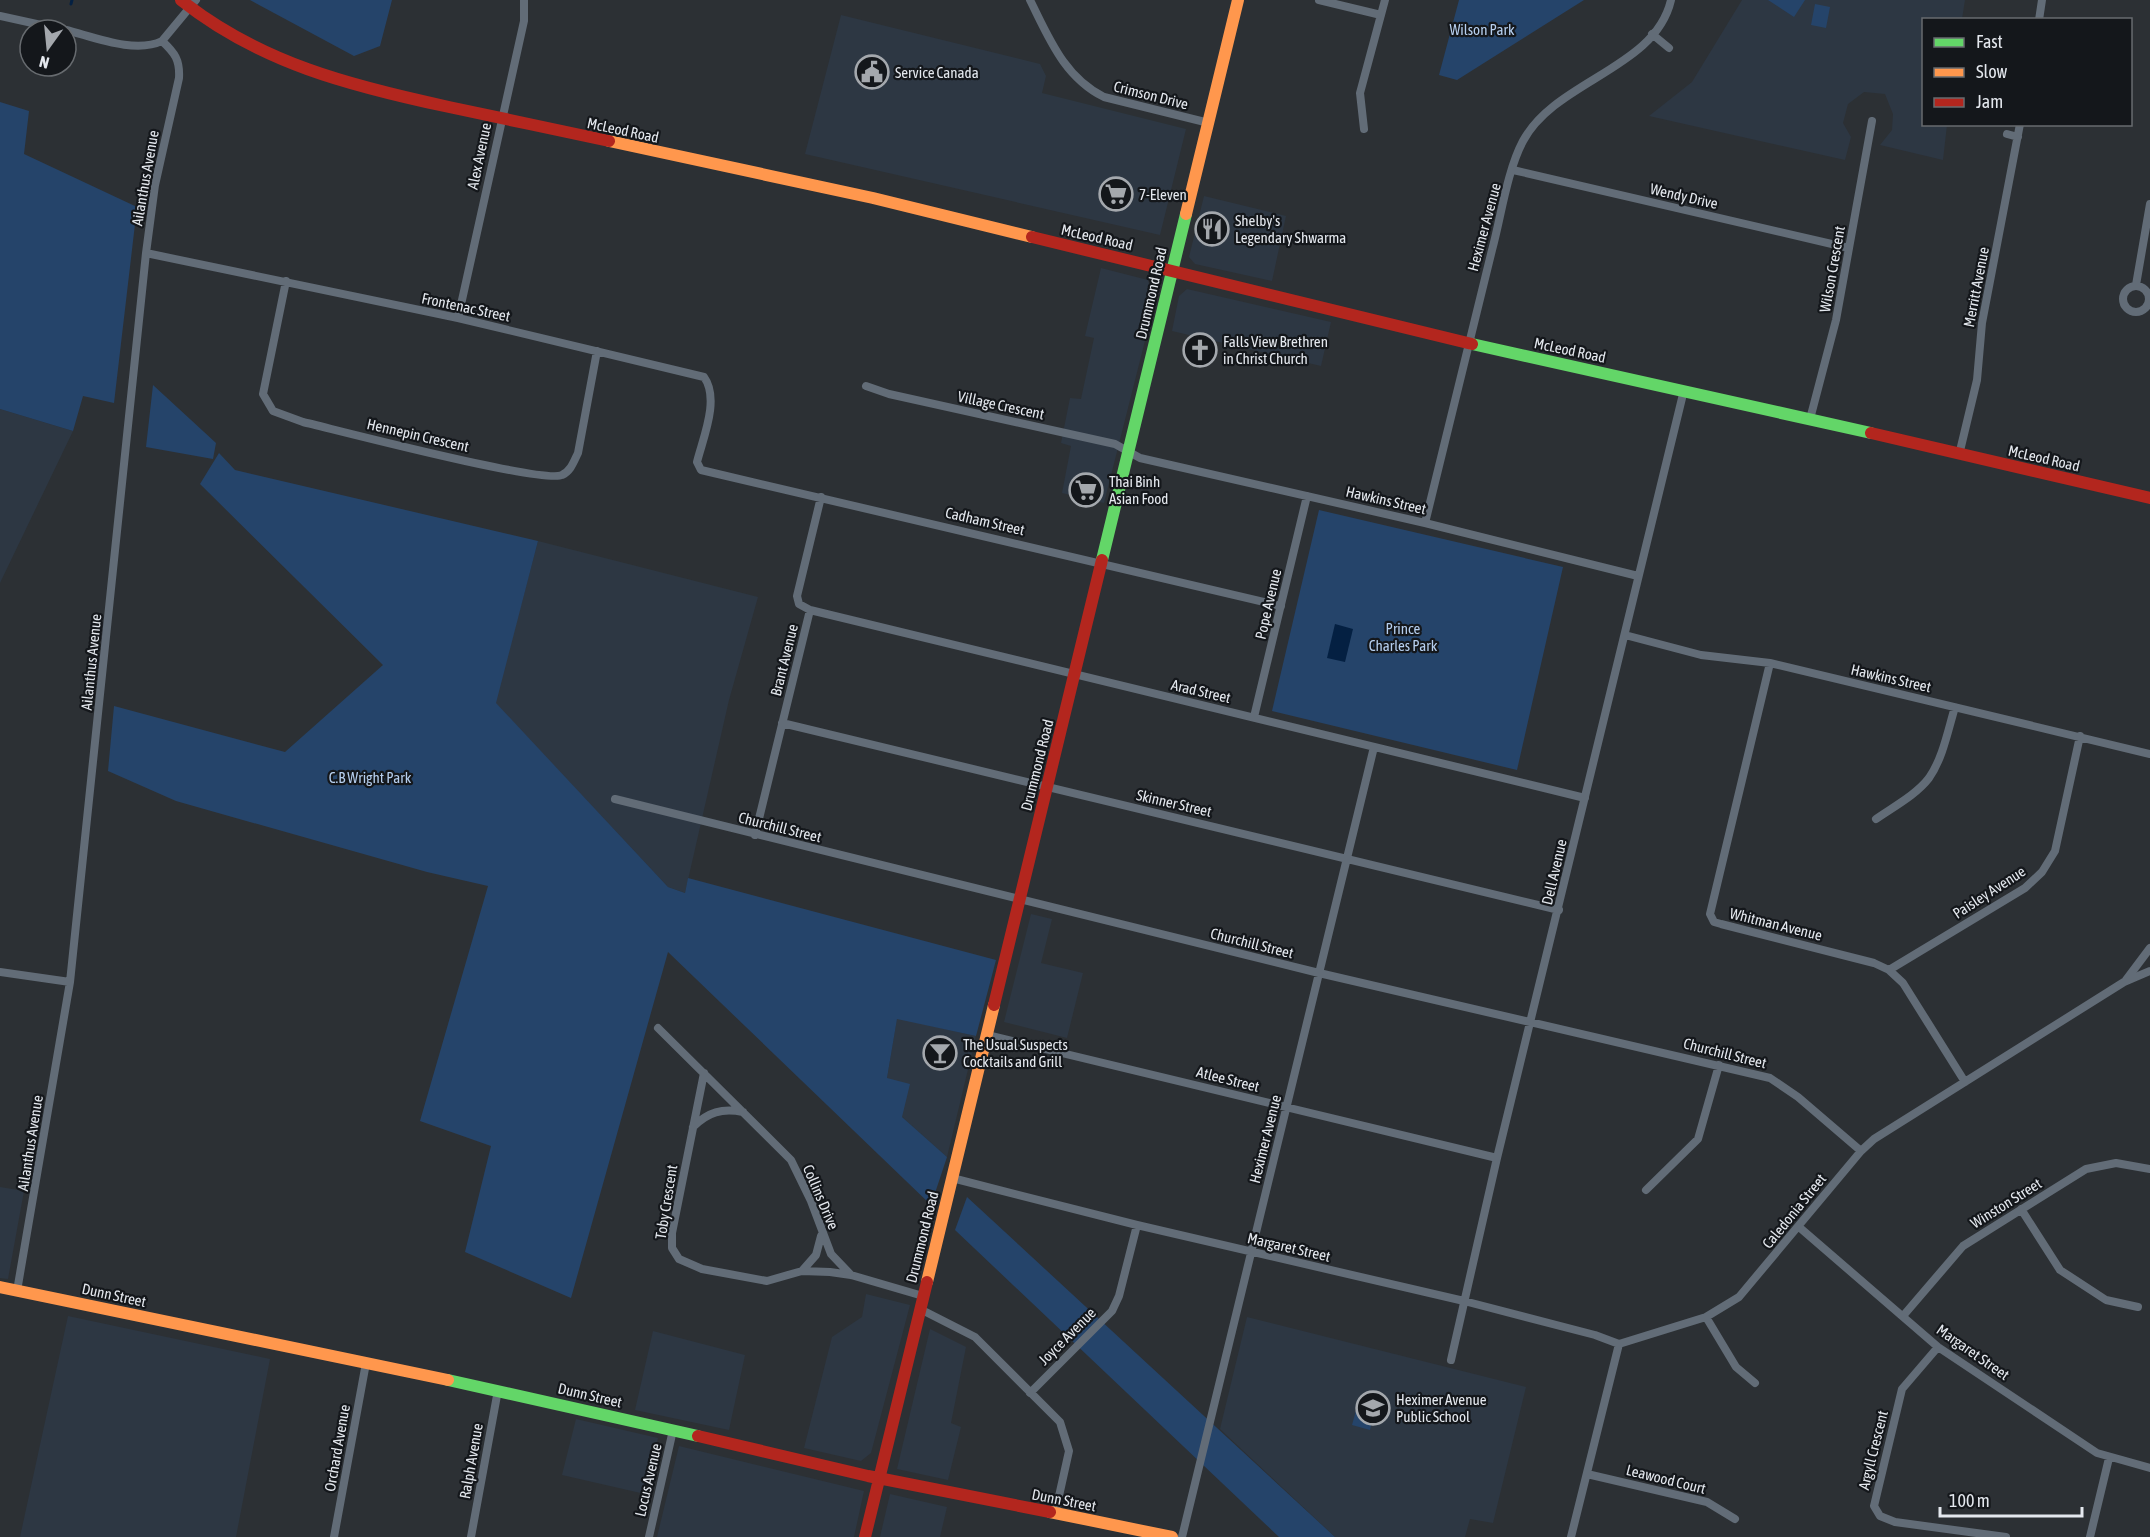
<svg xmlns="http://www.w3.org/2000/svg" width="2150" height="1537" viewBox="0 0 2150 1537" font-family="'Asap Condensed',sans-serif">
	<style>
		.built { fill: #2d3743 }
		.green { fill: #25446a }
		.water { fill: #042042 }
		.lines { fill: none; stroke-linecap: round; stroke-linejoin: round }
		.stream { stroke: #042042; stroke-width: 3 }
		.street { stroke: #626c77; stroke-width: 8 }
		.fast { stroke: #63d668; stroke-width: 12 }
		.slow { stroke: #ff974d; stroke-width: 12 }
		.jam { stroke: #b3261e; stroke-width: 12 }
		.labels { text-anchor: middle; dominant-baseline: central; stroke-width: 4.5; stroke-linejoin: round; paint-order: stroke }
		.park-label { font-size: 15px; fill: #b6cfef; stroke: #14171b }
		.poi-label { font-size: 15px; fill: #e4e8ee; stroke: #14171b; text-anchor: start }
		.street-label { font-size: 15px; fill: #e4e8ee; stroke: #14171b }
	</style>
	<rect width="100%" height="100%" fill="#2c3034"/>
	<path class="built" d="M1742,0h223l-3,19 -38,1v104l23,1 -4,35 -63,-15 12,-15 1,-16 -8,-20 -21,-2 -16,12 -5,19 8,14 -6,23 -196,-44 43,-34z
		M841,15l199,49 6,12 -4,17 144,36 -26,106 -355,-81z
		M1204,196l82,20 -14,65 -77,-17 -6,-7z
		M1101,268l47,12 6,25 -50,198 -42,-10 9,-47 -10,-3 9,-45 11,1 13,-61 -9,-2z
		M1187,289l144,33 -10,44 -149,-35 7,-35z
		M0,409l73,22 -73,152z
		M538,541l220,56 -29,103 -44,193 -17,-6 -173,-184z
		M1031,914l21,5 -11,44 42,10 -16,65 -63,-16z
		M897,1018l79,18 -29,121 -45,-40 -15,-39z
		M0,1187l24,4 -16,88 -8,-1z
		M866,1294l44,11 -39,148 -10,8 -57,-13 28,-111 30,-20z
		M68,1316l202,43 -34,178h-216z
		M1247,1317l279,70 -33,136 -23,-4 -5,18h-130l-115,-108z
		M930,1329l36,18 -15,76 10,4 -13,53 -51,-11z
		M653,1331l92,24 -16,75 -94,-20z
		M576,1419l82,19 -13,56 -83,-19z
		M679,1446l185,45 -10,46h-197z
		M890,1494l57,13 -7,30h-60z"/>
	<path class="green" d="M250,0h142l-12,46 -26,10z
		M1459,0h125l-127,80 -18,-5z
		M1768,0h37l-11,17z
		M1815,4l15,3 -4,21 -15,-3z
		M0,102l29,9 -5,43 113,53 -23,196 -31,-7 -10,35 -73,-22z
		M153,385l63,58 -3,16 -67,-12z
		M219,453l16,17 303,71 -42,162 172,184 17,6 3,-15 308,82 -20,76 -79,-17 -10,59 23,6 -8,33 45,40 -16,48 -263,-253 -97,346 -106,-46 26,-106 -71,-25 68,-235 -61,-14 -251,-71 -68,-30 6,-65 171,46 98,-87 -183,-181z
		M1319,510l244,57 -46,203 -245,-59z
		M967,1197l368,340h-56l-324,-307z
		M1357,1407l17,5 -4,18 -18,-5z"/>
	<path class="water" d="M1335,624l18,5 -8,33 -18,-4z"/>
	<g class="lines">
		<path class="stream" d="M71,4l1,-4"/>
		<path class="street" d="M1030,0c19,38 34,77 74,97l105,26
			M1319,0l62,15
			M0,16l64,14
			M2039,20l3,-20
			M66,30c28,7 69,24 96,11l34,-41
			M1652,34l17,14
			M1364,129l-4,-36 25,-93
			M2007,134l11,3
			M1513,170l336,78
			M146,253l312,65 246,59c16,22 -1,61 -7,85l4,8 580,136
			M286,281l-23,113 10,17 30,11c34,8 240,62 259,53 9,-4 12,-14 16,-22l19,-102
			M2136,285l14,-81
			M2123 299a13 13 0 1 1 26 0a13 13 0 1 1-26 0Z
			M458,318l66,-297v-21
			M866,386l23,8 226,50 25,14 285,65 213,53
			M1810,419l26,-99 36,-199
			M1959,455l18,-75 5,-57 38,-199
			M821,497l-24,99 2,8 11,6 775,188
			M1425,523c22,-91 44,-182 67,-273 9,-33 15,-79 31,-109 33,-61 132,-72 148,-141
			M1625,635l76,20 69,8 380,91
			M1770,663l-60,251 4,8 7,2 153,39 15,7 14,13 62,99
			M1254,717l53,-221
			M782,723l777,187
			M615,799l704,174 451,105 28,19 63,54
			M1876,819c17,-12 40,-24 53,-41 14,-20 19,-48 26,-71
			M755,835l55,-225
			M1889,970l136,-82 17,-16 13,-21 25,-115
			M0,972l70,10
			M2126,980l24,-32
			M658,1028l133,132 20,41 20,53 20,21
			M987,1035l510,123
			M704,1073l-32,160v15l7,11 23,10 65,12 35,-10 28,1 21,3 72,21
			M693,1127c15,-15 29,-19 50,-15
			M952,1178l185,47 327,76 131,34 24,9
			M1646,1190l52,-51 21,-74
			M2021,1209l39,61 46,30 32,7
			M1799,1227l139,120 159,106 53,15
			M802,1271l14,-16 5,-19
			M17,1291l53,-309 76,-729 9,-68 24,-107c1,-18 -4,-25 -17,-37
			M920,1309l55,28 85,85 9,29 -14,63
			M1903,1316l60,-70 123,-77 30,-6 34,6
			M1706,1317l30,50 19,16
			M1619,1344l87,-27 33,-20 122,-146 13,-12 250,-157 26,-11
			M1938,1347l-36,42 -28,117 6,10 15,6 111,15
			M1451,1360l46,-202 187,-768
			M1030,1393l82,-82 7,-15 18,-71
			M1587,1474l120,28 28,17
			M334,1537l32,-174
			M471,1537l27,-147
			M649,1537l24,-107
			M1182,1537l192,-790
			M1571,1537l48,-193
			M2090,1537l19,-79"/>
		<path class="fast" d="M1472,344l399,89
			M1102,560l84,-346
			M448,1380l250,56"/>
		<path class="slow" d="M609,141l264,57 159,39
			M1186,214l52,-214
			M927,1282l67,-277
			M0,1287l448,93
			M1050,1512l122,25"/>
		<path class="jam" d="M181,0c79,63 170,86 268,107 53,11 107,23 160,34
			M1032,237l440,107
			M1871,433l279,65
			M994,1005l108,-445
			M698,1436l170,40 182,36
			M865,1537l62,-255"/>
	</g>
	<defs>
		<symbol id="civic-ring" viewBox="-11 -11 22 22"><circle r="9.5" fill="#14171b" stroke="#a4a8ad" stroke-width="1.5"/><path d="M-.6-6.5H3V-4.5H.6V-3L4-1V1h2V6H-6V1h2V-1L-.6-3ZM-1.2 2.5V6h2.4V2.5Z" fill="#a4a8ad"/></symbol>
		<symbol id="supermarket-ring" viewBox="-11 -11 22 22"><circle r="9.5" fill="#14171b" stroke="#a4a8ad" stroke-width="1.5"/><path d="M-6-5.5h2.5l.6 2H6L4.5 2H-2.5L-4.4-4H-6ZM-1.5 3.2a1.3 1.3 0 1 0 .1 0ZM3 3.2a1.3 1.3 0 1 0 .1 0Z" fill="#a4a8ad"/></symbol>
		<symbol id="restaurant-ring" viewBox="-11 -11 22 22"><circle r="9.5" fill="#14171b" stroke="#a4a8ad" stroke-width="1.5"/><path d="M-5-6h1v4h1v-4h1v4h1v-4h1v5L-1.5 .5V6h-2V.5L-5-1ZM5-6V6H3V1.5H1.5Q1.5-4 5-6Z" fill="#a4a8ad"/></symbol>
		<symbol id="church-ring" viewBox="-11 -11 22 22"><circle r="9.5" fill="#14171b" stroke="#a4a8ad" stroke-width="1.5"/><path d="M-1.2-6h2.4v3.5h3.3v2.4h-3.3V6h-2.4V-.1h-3.3v-2.4h3.3Z" fill="#a4a8ad"/></symbol>
		<symbol id="bar-ring" viewBox="-11 -11 22 22"><circle r="9.5" fill="#14171b" stroke="#a4a8ad" stroke-width="1.5"/><path d="M-6-5H6L.8 .8V4.5H3.5V6h-7V4.5H-.8V.8Z" fill="#a4a8ad"/></symbol>
		<symbol id="school-ring" viewBox="-11 -11 22 22"><circle r="9.5" fill="#14171b" stroke="#a4a8ad" stroke-width="1.5"/><path d="M0-5L7-2L0 1L-7-2ZM-4 1L0 2.5L4 1V4Q0 6-4 4Z" fill="#a4a8ad"/></symbol>
	</defs>
	<g fill-rule="evenodd">
		<use href="#civic-ring" x="853" y="53" width="38" height="38"/>
		<use href="#supermarket-ring" x="1097" y="175" width="38" height="38"/>
		<use href="#restaurant-ring" x="1193" y="210" width="38" height="38"/>
		<use href="#church-ring" x="1181" y="331" width="38" height="38"/>
		<use href="#supermarket-ring" x="1067" y="471" width="38" height="38"/>
		<use href="#bar-ring" x="921" y="1034" width="38" height="38"/>
		<use href="#school-ring" x="1354" y="1389" width="38" height="38"/>
	</g>
	<g class="labels">
		<g class="park-label">
			<text x="1482" y="29">Wilson Park</text>
			<text x="1403" y="628">Prince<tspan x="1403" dy="17">Charles Park</tspan></text>
			<text x="370" y="777">C.B Wright Park</text>
		</g>
		<g class="poi-label">
			<text x="895" y="72">Service Canada</text>
			<text x="1139" y="194">7-Eleven</text>
			<text x="1235" y="220">Shelby's<tspan x="1235" dy="17">Legendary Shwarma</tspan></text>
			<text x="1223" y="341">Falls View Brethren<tspan x="1223" dy="17">in Christ Church</tspan></text>
			<text x="1109" y="481">Thai Binh<tspan x="1109" dy="17">Asian Food</tspan></text>
			<text x="963" y="1044">The Usual Suspects<tspan x="963" dy="17">Cocktails and Grill</tspan></text>
			<text x="1396" y="1399">Heximer Avenue<tspan x="1396" dy="17">Public School</tspan></text>
		</g>
		<g class="street-label">
			<text transform="translate(1151 95) rotate(14)">Crimson Drive</text>
			<text transform="translate(623 130) rotate(12)">McLeod Road</text>
			<text transform="translate(479 156) rotate(-78)">Alex Avenue</text>
			<text transform="translate(145 178) rotate(-80)">Ailanthus Avenue</text>
			<text transform="translate(1684 196) rotate(13)">Wendy Drive</text>
			<text transform="translate(1484 227) rotate(-75)">Heximer Avenue</text>
			<text transform="translate(1097 237) rotate(13)">McLeod Road</text>
			<text transform="translate(1832 269) rotate(-80)">Wilson Crescent</text>
			<text transform="translate(1976 287) rotate(-79)">Merritt Avenue</text>
			<text transform="translate(1151 293) rotate(-77)">Drummond Road</text>
			<text transform="translate(466 307) rotate(12)">Frontenac Street</text>
			<text transform="translate(1570 350) rotate(12)">McLeod Road</text>
			<text transform="translate(1001 405) rotate(12)">Village Crescent</text>
			<text transform="translate(418 435) rotate(13)">Hennepin Crescent</text>
			<text transform="translate(2044 458) rotate(13)">McLeod Road</text>
			<text transform="translate(1386 500) rotate(13)">Hawkins Street</text>
			<text transform="translate(985 521) rotate(13)">Cadham Street</text>
			<text transform="translate(1268 604) rotate(-77)">Pope Avenue</text>
			<text transform="translate(784 660) rotate(-76)">Brant Avenue</text>
			<text transform="translate(91 662) rotate(-84)">Ailanthus Avenue</text>
			<text transform="translate(1891 678) rotate(13)">Hawkins Street</text>
			<text transform="translate(1201 691) rotate(13)">Arad Street</text>
			<text transform="translate(1037 765) rotate(-76)">Drummond Road</text>
			<text transform="translate(1174 803) rotate(13)">Skinner Street</text>
			<text transform="translate(780 827) rotate(14)">Churchill Street</text>
			<text transform="translate(1554 872) rotate(-77)">Dell Avenue</text>
			<text transform="translate(1989 892) rotate(-33)">Paisley Avenue</text>
			<text transform="translate(1776 924) rotate(14)">Whitman Avenue</text>
			<text transform="translate(1252 943) rotate(14)">Churchill Street</text>
			<text transform="translate(1725 1053) rotate(14)">Churchill Street</text>
			<text transform="translate(1228 1079) rotate(14)">Atlee Street</text>
			<text transform="translate(1265 1139) rotate(-76)">Heximer Avenue</text>
			<text transform="translate(30 1143) rotate(-81)">Ailanthus Avenue</text>
			<text transform="translate(821 1197) rotate(67)">Collins Drive</text>
			<text transform="translate(666 1202) rotate(-81)">Toby Crescent</text>
			<text transform="translate(2006 1203) rotate(-32)">Winston Street</text>
			<text transform="translate(1794 1211) rotate(-51)">Caledonia Street</text>
			<text transform="translate(922 1237) rotate(-76)">Drummond Road</text>
			<text transform="translate(1289 1247) rotate(13)">Margaret Street</text>
			<text transform="translate(114 1295) rotate(12)">Dunn Street</text>
			<text transform="translate(1067 1336) rotate(-45)">Joyce Avenue</text>
			<text transform="translate(1973 1352) rotate(35)">Margaret Street</text>
			<text transform="translate(590 1395) rotate(13)">Dunn Street</text>
			<text transform="translate(337 1448) rotate(-80)">Orchard Avenue</text>
			<text transform="translate(1873 1450) rotate(-76)">Argyll Crescent</text>
			<text transform="translate(471 1461) rotate(-80)">Ralph Avenue</text>
			<text transform="translate(1666 1479) rotate(14)">Leawood Court</text>
			<text transform="translate(648 1480) rotate(-77)">Locus Avenue</text>
			<text transform="translate(1064 1500) rotate(11)">Dunn Street</text>
		</g>
	</g>
	<rect x="1922" y="18" width="210" height="108" fill="#14171b" stroke="#676b6f" stroke-width="1.5"/>
	<rect x="1934" y="38" width="30" height="9" fill="#63d668" stroke="#676b6f" stroke-width="1.5"/>
	<text x="1976" y="48" font-size="18" fill="#e4e8ee">Fast</text>
	<rect x="1934" y="68" width="30" height="9" fill="#ff974d" stroke="#676b6f" stroke-width="1.5"/>
	<text x="1976" y="78" font-size="18" fill="#e4e8ee">Slow</text>
	<rect x="1934" y="98" width="30" height="9" fill="#b3261e" stroke="#676b6f" stroke-width="1.5"/>
	<text x="1976" y="108" font-size="18" fill="#e4e8ee">Jam</text>
	<g transform="translate(48 48) rotate(195)"><circle r="28" fill="#14171b" stroke="#676b6f" stroke-width="1.5"/>
	<path d="M0-4.5L10 22L0 15L-10 22Z" fill="#a4a8ad"/>
	<text y="-9" font-size="16" font-weight="bold" text-anchor="middle" fill="#e4e8ee">N</text>
	</g>
	<path d="M1940 1507v9h142v-9" fill="none" stroke="#e4e8ee" stroke-width="3"/>
	<text x="1949" y="1507" font-size="18" fill="#e4e8ee" stroke="#14171b" stroke-width="4.5" paint-order="stroke">100 m</text>
</svg>
